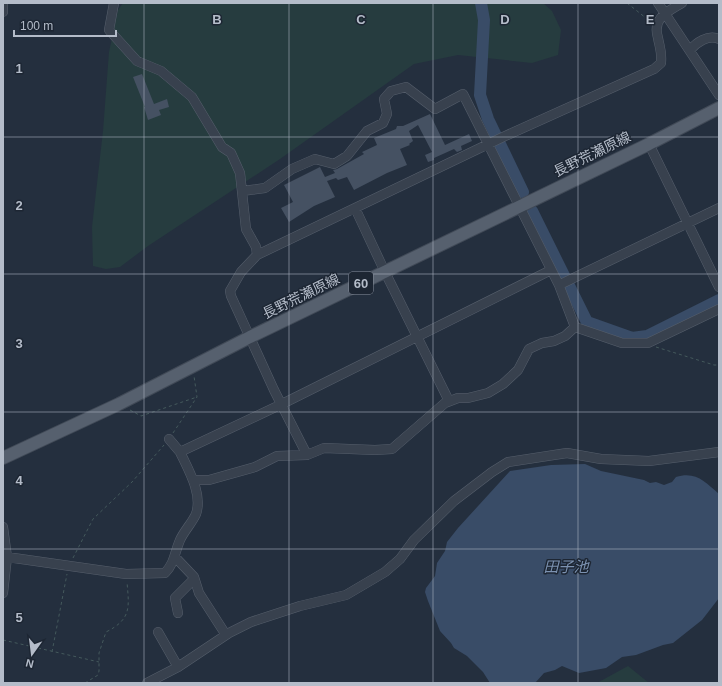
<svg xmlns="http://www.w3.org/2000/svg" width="722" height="686" viewBox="0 0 722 686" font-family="Arial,'Noto Sans JP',sans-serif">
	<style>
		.green { fill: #263c3f }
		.water { fill: #394c67 }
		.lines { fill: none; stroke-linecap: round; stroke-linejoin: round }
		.river { stroke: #394c67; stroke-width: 12 }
		.building { fill: #455162 }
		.minor-casing { stroke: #565f6c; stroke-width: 10 }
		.major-casing { stroke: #414a57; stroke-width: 14 }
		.path { stroke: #44595c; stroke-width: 1; stroke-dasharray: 3 3; stroke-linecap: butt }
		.minor { stroke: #38414e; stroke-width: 9 }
		.major { stroke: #56606e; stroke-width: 12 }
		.grid { fill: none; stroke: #b4bcc9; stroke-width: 1; stroke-opacity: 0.55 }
		.labels { text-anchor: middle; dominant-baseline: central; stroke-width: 3; stroke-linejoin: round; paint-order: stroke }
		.shield { fill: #1d2633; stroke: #878f9c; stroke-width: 1 }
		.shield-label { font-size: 13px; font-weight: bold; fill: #b4bcc9 }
		.street-label { font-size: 14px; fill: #b4bcc9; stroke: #1d2633 }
		.water-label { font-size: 15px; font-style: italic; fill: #7c92b1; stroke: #1d2633 }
		.grid-label { font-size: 13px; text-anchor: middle; font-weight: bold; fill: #b4bcc9; stroke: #1d2633; stroke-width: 3; stroke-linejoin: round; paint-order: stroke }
	</style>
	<rect width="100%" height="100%" fill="#242f3e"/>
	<path class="green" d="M123,3h420l9,8 9,19 -3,25 -26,8 -74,-8 -44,9 -134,95 -132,87 -28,21 -14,2 -13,-3 -1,-39 11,-96 6,-79 9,-42z
		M628,666l21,17h-52z"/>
	<path class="water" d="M585,464l16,7 43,9 6,3 6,-1 8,3 8,-3 4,-5c20,-6 29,5 43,17v104l-17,22 -29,23 -10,2 -27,10 -14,2 -16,11 -27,5 -17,-7 -7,4 -11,3 -9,10h-45l-7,-11 -16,-16 -13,-8 -3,-5 -11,-12 -12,-30 -3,-9 1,-4 9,-12 2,-13 8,-12 2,-9 11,-14 52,-57 41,-6z"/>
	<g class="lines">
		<path class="river" d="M481,3l3,17 -4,75 8,24 35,73
			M532,211l55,111 45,16 15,-2 72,-36"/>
	</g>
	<path class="building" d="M142,74l12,30 13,-5 2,8 -10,3 2,5 -13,5 -4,-13h1l-12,-30z
		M430,114l15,31 24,-11 3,7 -11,5 1,4 -5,2 -3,-3 -20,9v2l-6,2 -3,-7 7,-3 -14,-27 -9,6 4,10 -4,3 1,1 -10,4 7,16 -20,8 -33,17 -7,-13 -9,3 -2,-2 -9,3 8,16 -21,9 -25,16 -8,-14 12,-6 -9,-17 36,-18 5,10 10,-4 -2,-3 4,-1 27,-15 -2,-2 15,-7 -3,-7 22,-9 1,-3h6z"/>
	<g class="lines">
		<defs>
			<path id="minor" d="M114,3l-5,27 28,31 24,10 31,26 30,50 9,6 9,20 6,56 10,18 1,8 -16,17 -11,19 1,5 43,94 33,65
				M658,3l61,92
				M3,12v-9
				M690,50c6,-7 18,-16 29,-11
				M649,144l70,143
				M242,191l23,-3 27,-19 23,-10 19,5 13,-8 20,-25 16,-8 4,-9 -3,-15 7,-8 15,-4 29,22 28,-15 96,191 16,42 47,16h26l71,-34
				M355,208l30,64 64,129
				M257,255l246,-118 151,-68 7,-6c1,-12 -1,-14 -3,-25 -6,-20 9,-26 24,-35
				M559,285l160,-77
				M169,439l11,13
				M193,480h16l46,-13 22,-11 30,-1 17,-7 51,2 17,-1 53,-46 13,-5h10l20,-5 15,-9 15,-14 11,-21 13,-6 12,-2 11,-5 10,-9
				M3,527l4,30 -4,36
				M7,557l119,17 39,-1c10,-11 9,-19 15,-33 4,-9 12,-17 16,-26 7,-20 -8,-45 -16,-62l102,-48 269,-134
				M175,557l19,20 5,16 27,42
				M178,613l-3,-15 19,-19
				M158,632l20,35
				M147,683l31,-16 51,-34 22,-11 49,-16 46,-11 39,-23 15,-13 14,-19 40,-39 38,-29 16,-10 59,-9 34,6 48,2 70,-9"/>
			<path id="major" d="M3,458l116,-54 131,-67 399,-193 70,-36"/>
		</defs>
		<use href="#minor" class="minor-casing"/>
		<use href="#major" class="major-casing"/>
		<path class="path" d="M627,3l24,19
			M656,347l58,18h5
			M130,410l11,6 56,-19
			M173,433l24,-36 -3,-21
			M73,558l20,-39 39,-37 32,-37
			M3,640l96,22
			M52,652l15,-78
			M85,683l13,-8 1,-4v-18l7,-21c26,-13 23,-25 21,-50"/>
		<use href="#minor" class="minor"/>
		<use href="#major" class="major"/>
	</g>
	<path class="grid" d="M144,3v680M289,3v680M433,3v680M578,3v680M3,137h716M3,274h716M3,412h716M3,549h716"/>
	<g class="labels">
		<rect class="shield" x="349" y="272" width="24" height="22" rx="3"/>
		<g class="shield-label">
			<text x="361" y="283">60</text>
		</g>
		<g class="street-label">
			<text transform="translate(592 154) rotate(-26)">長野荒瀬原線</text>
			<text transform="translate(301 296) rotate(-26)">長野荒瀬原線</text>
		</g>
		<g class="water-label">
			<text x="566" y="566">田子池</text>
		</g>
	</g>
	<g class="grid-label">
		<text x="217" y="24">B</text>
		<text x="361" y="24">C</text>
		<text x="505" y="24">D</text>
		<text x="650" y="24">E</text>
		<text x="19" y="73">1</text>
		<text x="19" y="210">2</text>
		<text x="19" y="348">3</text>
		<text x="19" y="485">4</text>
		<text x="19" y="622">5</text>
	</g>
	<rect width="722" height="686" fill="none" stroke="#b4bcc9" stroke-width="8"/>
	<g transform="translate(32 654) rotate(194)" stroke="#1d2633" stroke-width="3" paint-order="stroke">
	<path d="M0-3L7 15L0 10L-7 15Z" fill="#b4bcc9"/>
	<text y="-6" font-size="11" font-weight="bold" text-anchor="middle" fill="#b4bcc9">N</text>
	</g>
	<path d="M14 30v6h102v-6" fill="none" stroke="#b4bcc9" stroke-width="2"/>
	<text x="20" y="30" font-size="12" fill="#b4bcc9" stroke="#1d2633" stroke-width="3" paint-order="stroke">100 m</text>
</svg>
